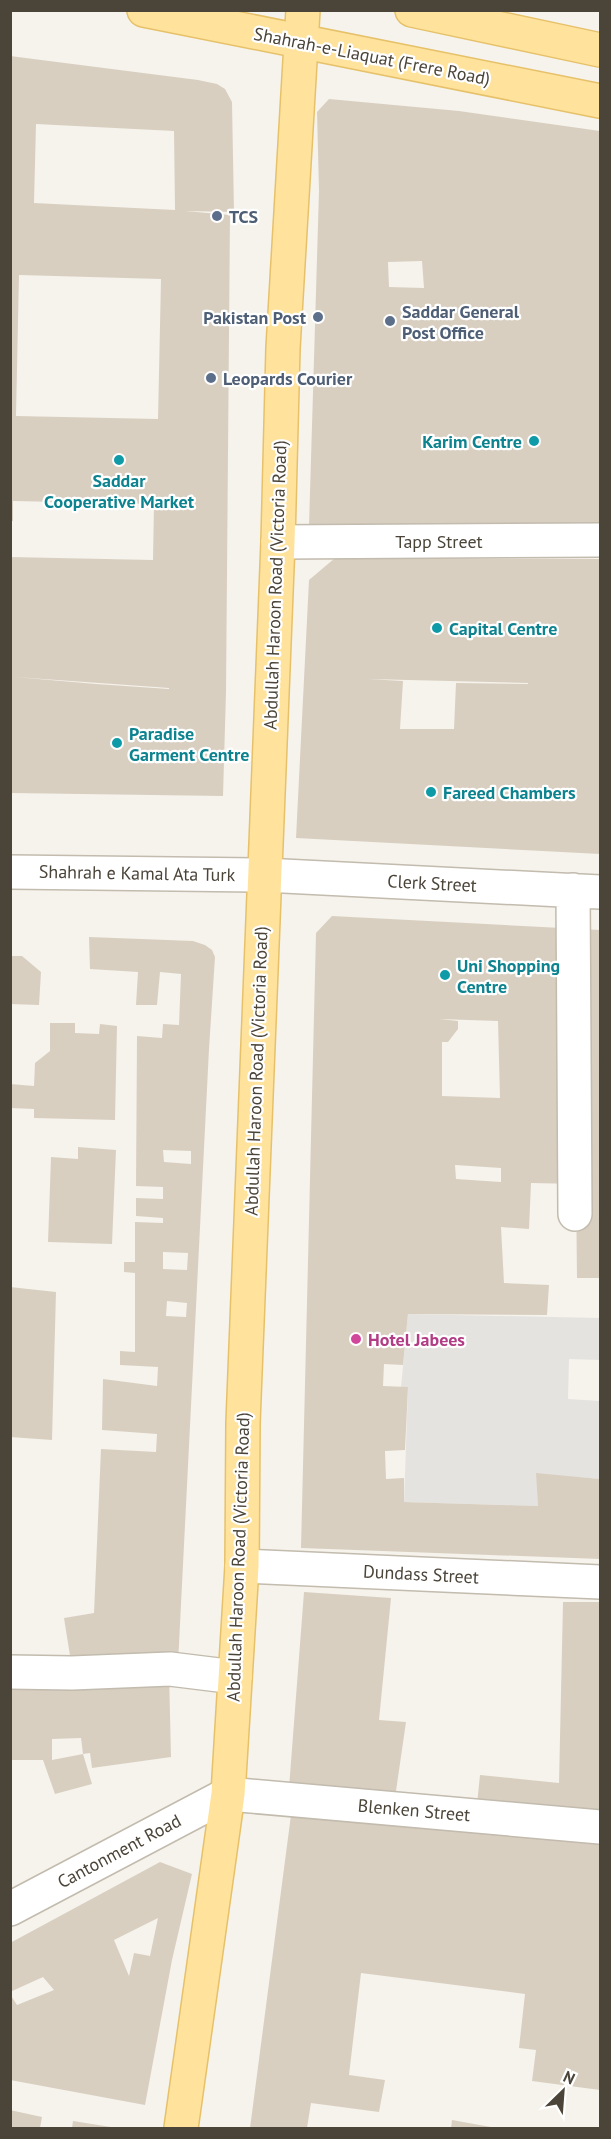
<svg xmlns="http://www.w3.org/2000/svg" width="611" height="2139" viewBox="0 0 611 2139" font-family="'PT Sans',sans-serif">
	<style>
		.parking { fill: #e5e3e0 }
		.building { fill: #d8cfc1; fill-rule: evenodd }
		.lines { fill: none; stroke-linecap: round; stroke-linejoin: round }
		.minor-casing { stroke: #c2bbae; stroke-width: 36 }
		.major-casing { stroke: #e6c16a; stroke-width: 36 }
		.minor { stroke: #fff; stroke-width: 33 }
		.major { stroke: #ffe39c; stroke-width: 33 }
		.service-dot { fill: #5c6f8a; stroke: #fff; stroke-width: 2 }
		.culture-dot { fill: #0f9aa8; stroke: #fff; stroke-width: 2 }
		.hotel-dot { fill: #d1479c; stroke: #fff; stroke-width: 2 }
		.labels { text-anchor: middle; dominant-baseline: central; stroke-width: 4.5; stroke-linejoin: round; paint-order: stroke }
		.street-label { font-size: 18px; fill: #4b4439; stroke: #fff }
		.service-label { font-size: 18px; font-weight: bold; fill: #4e5e75; stroke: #fff; text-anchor: start }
		.culture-label { font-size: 18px; font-weight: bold; fill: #0d838f; stroke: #fff; text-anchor: start }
		.hotel-label { font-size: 18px; font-weight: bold; fill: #b23c85; stroke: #fff; text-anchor: start }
	</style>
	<rect width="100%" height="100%" fill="#f6f3ec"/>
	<path class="parking" d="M408,1314l192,4v42l-31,-1 -1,40 32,2v78l-63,-5 1,32 -134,-4 4,-114 -7,-1z"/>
	<path class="building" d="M10,56l188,24 19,4 8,5 7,13 2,110 -49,-1 45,4 -4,477 -3,104 -213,-3v-236l143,3 1,-56 -141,-3v20h-3zM36,124l138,7 1,79 -141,-7zM19,275l142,4 -3,140 -142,-3zM15,677l154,11v1l-73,-5z
		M329,99l130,12 141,20v396l-291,-1 10,-335 -2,-79zM422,261l2,27 -35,-1 -1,-25z
		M335,558l265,1v295l-304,-16 13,-258zM368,679l160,4v1l-72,-1 -2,46h-54l3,-48z
		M332,916l268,14v348h-23l-1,-94 -45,-1 -2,46 -28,-2 3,56 45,2 -2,30 -139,-1 -5,51 -19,-1 -1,22 25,1 -3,63 -20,1 1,28 18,-1v24l134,4 -2,-33 64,6v80l-299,-11 15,-615zM439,1019l59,2 2,77 -58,-2v-54h6l10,-13v-8zM455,1165l46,3v14l-45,-3z
		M89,937l104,4 12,4 7,5 3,7 -6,92 -31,615 -107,-2 -7,-44 30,-5 7,-164 55,3 1,-18 -55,-4 1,-51 54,7 1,-19 -38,-2v-14l15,1v-79l-11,-1v-10h11v-40l28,1v-5l-27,-2v-18l27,1v-12l-27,-1 1,-150 25,2 1,-14 16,1 2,-51 -21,-2 -3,33h-21l2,-33 -48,-3zM163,1150l28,1v13l-27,-2zM163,1252l25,1 -1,17 -24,-1zM167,1301l20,2 -1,14 -20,-1z
		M10,956h12l19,16 -2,33 -29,-1z
		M50,1023h25v10l24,1 1,-10 17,2 -2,94 -81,-2v-9l-24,-1v-24l24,2 1,-23 15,-12z
		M78,1147l38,3 -4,94 -64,-2 3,-85 27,2z
		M10,1287l46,5 -4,148 -42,-3z
		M304,1592l87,6 -12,122 27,2 -11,76 -106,-10z
		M563,1602h37v212l-123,-10 3,-29 79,8z
		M169,1672l2,85 -79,11 -2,-15 -7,1 9,30 -37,10 -12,-34h-32l-1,-77zM81,1738l2,16 -31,6v-21z
		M291,1815l309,25v250l-68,-9 4,-31 -17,-2 6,-54 -164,-21 -12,102 36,5 -6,32 -68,-9 -4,25h-57z
		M160,1862l32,12 -20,86 -27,145 -135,-25v-86l7,11 37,-15 -11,-13 -33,15v-49zM158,1918l-8,38 -16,-3 -5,23 -15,-36z
		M10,2110l32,7 -2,11h-30z
		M452,2120l39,7v1h-40z
		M73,2121l38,6v1h-39z"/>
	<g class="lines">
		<defs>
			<path id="minor" d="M278,542l322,-2
				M10,872l254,3 336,17
				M573,890l2,324
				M242,1566l358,16
				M10,1672l62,1 98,-4 65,8
				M10,1909l218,-115 372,33"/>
			<path id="major" d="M144,10l456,91
				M412,10l188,40
				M181,2128l47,-334 14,-228 1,-143 35,-881 5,-194 20,-338"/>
		</defs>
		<use href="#minor" class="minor-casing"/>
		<use href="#major" class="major-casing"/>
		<use href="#minor" class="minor"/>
		<use href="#major" class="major"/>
	</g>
	<g class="service-dot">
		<circle cx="217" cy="216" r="6"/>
		<circle cx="318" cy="317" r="6"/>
		<circle cx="390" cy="321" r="6"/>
		<circle cx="211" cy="378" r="6"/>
	</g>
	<g class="culture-dot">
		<circle cx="534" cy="441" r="6"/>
		<circle cx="119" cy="460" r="6"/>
		<circle cx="437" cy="628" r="6"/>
		<circle cx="117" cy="743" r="6"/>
		<circle cx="431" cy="792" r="6"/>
		<circle cx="445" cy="975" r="6"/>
	</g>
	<circle class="hotel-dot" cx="356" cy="1339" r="6"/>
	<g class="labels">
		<g class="street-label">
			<text transform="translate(372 56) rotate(11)">Shahrah-e-Liaquat (Frere Road)</text>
			<text x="439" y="541">Tapp Street</text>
			<text transform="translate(275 585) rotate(-88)">Abdullah Haroon Road (Victoria Road)</text>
			<text transform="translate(137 873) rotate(1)">Shahrah e Kamal Ata Turk</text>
			<text transform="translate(432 883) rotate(3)">Clerk Street</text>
			<text transform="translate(256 1071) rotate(-88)">Abdullah Haroon Road (Victoria Road)</text>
			<text transform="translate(238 1557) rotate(-88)">Abdullah Haroon Road (Victoria Road)</text>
			<text transform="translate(421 1574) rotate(3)">Dundass Street</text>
			<text transform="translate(414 1810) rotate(5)">Blenken Street</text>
			<text transform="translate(119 1851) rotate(-28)">Cantonment Road</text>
		</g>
		<g class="service-label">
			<text x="229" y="216">TCS</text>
			<text x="402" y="311">Saddar General<tspan x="402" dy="21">Post Office</tspan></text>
			<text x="306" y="317" text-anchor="end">Pakistan Post</text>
			<text x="223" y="378">Leopards Courier</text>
		</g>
		<g class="culture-label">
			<text x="522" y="441" text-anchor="end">Karim Centre</text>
			<text x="119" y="480" text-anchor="middle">Saddar<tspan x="119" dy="21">Cooperative Market</tspan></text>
			<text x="449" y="628">Capital Centre</text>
			<text x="129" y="733">Paradise<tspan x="129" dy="21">Garment Centre</tspan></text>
			<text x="443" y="792">Fareed Chambers</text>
			<text x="457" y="965">Uni Shopping<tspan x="457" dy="21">Centre</tspan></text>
		</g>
		<g class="hotel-label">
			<text x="368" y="1339">Hotel Jabees</text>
		</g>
	</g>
	<rect width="611" height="2139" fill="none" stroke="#4b4439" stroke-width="24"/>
	<g transform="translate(563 2091) rotate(25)" stroke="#ffffff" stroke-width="4.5" paint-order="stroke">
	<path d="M0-4.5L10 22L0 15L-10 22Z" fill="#4b4439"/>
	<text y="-9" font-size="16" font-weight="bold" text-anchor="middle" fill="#4b4439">N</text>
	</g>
</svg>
